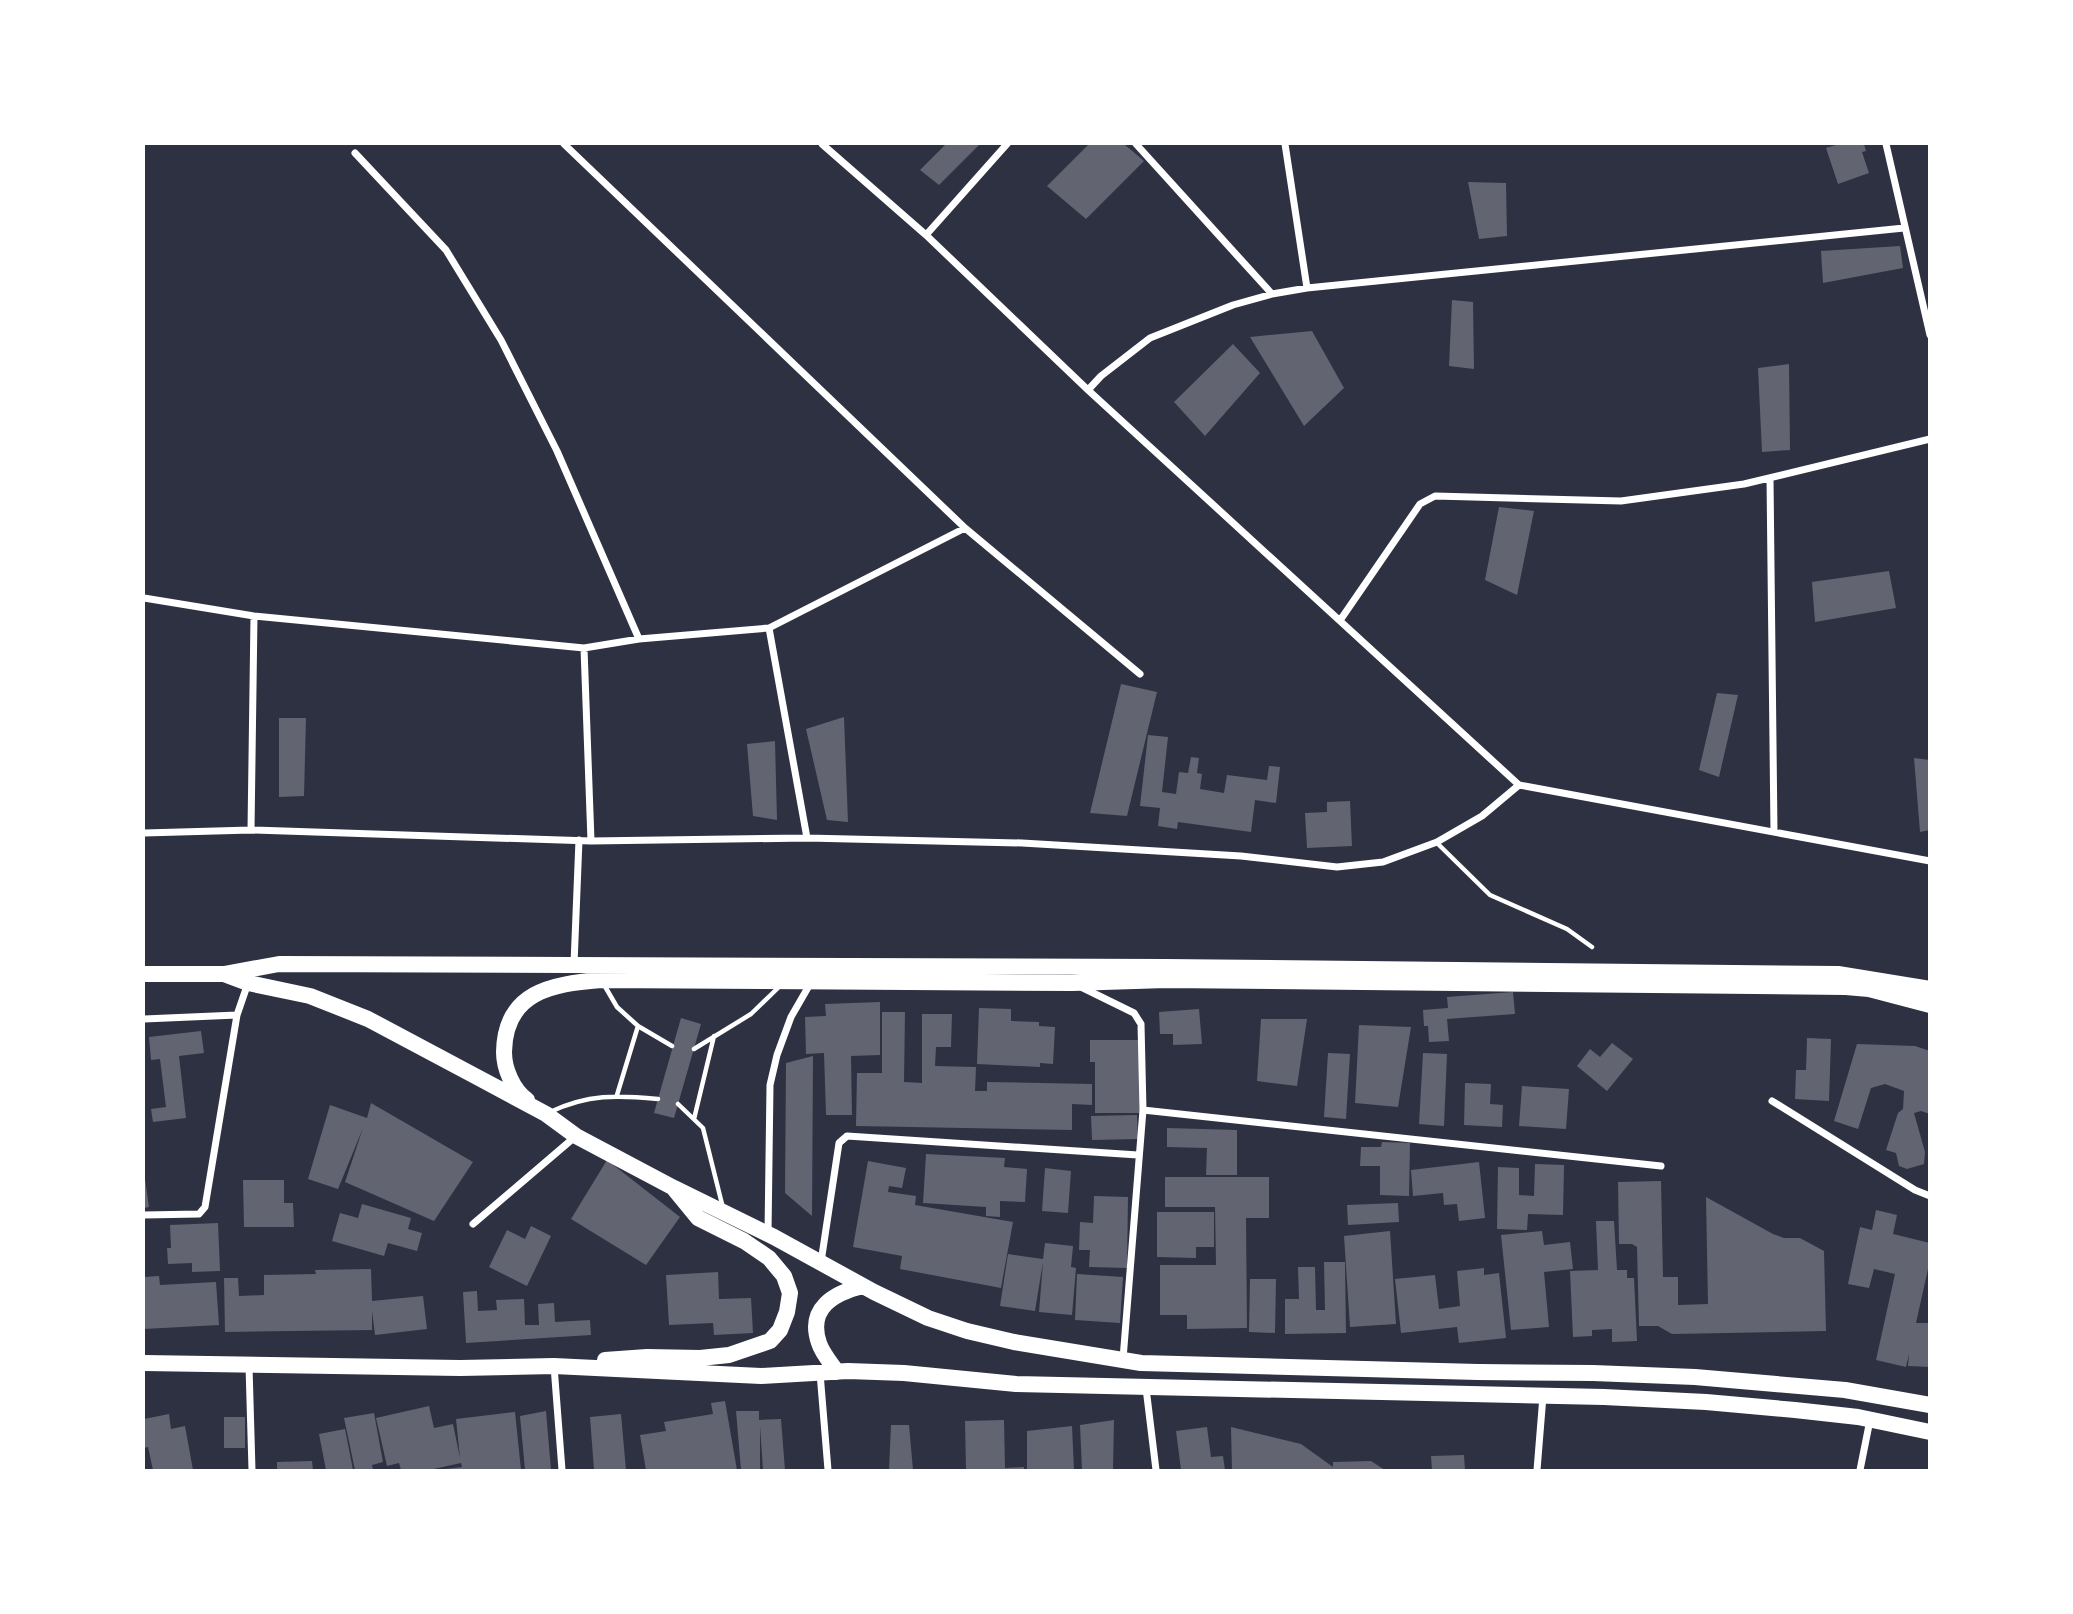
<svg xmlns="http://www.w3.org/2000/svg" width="2073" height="1614" viewBox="0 0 2073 1614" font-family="'Archivo Narrow',sans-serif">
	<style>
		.building { fill: #626471 }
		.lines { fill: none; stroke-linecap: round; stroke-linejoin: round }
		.service { stroke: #fff; stroke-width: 4.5 }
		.minor { stroke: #fff; stroke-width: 7 }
		.trunk { stroke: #fff; stroke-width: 16 }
	</style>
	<rect width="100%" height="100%" fill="#2d3142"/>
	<path class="building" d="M946,144h34l-41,41 -19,-15z
		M1089,144h35l20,17 -58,58 -39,-33z
		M1839,144h25l2,7 -4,1 7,21 -31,11 -12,-36z
		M1468,182l38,1 1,53 -28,3z
		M1900,246l3,22 -80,15 -2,-32z
		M1452,300l21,2 1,67 -25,-3z
		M1312,331l32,57 -40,38 -54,-89z
		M1233,344l27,29 -55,63 -31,-34z
		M1789,364l1,86 -28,2 -4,-84z
		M1499,507l35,4 -17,84 -32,-15z
		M1889,571l7,37 -81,14 -3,-40z
		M1121,684l36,8 -30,124 -37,-3z
		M1717,693l21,2 -19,82 -20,-7z
		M844,717l4,105 -21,-2 -21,-91z
		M279,718h27l-2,78 -25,1z
		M1148,735l20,2 -6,55 14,2 3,-22 9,1 3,-16 8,1 -2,15 5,1 -2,15 24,4 3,-18 40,5 2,-14 11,1 -4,36 -21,-3 -4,32 -73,-10 -1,7 -19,-3 2,-18 -20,-2z
		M775,741l2,79 -24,-4 -6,-72z
		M1914,758l16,2v70l-10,2z
		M1350,801l2,45 -45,2 -2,-35 22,-1v-10z
		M1513,992l2,22 -68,5 2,22 -20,1 -1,-16h-4l-1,-16 25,-2 -1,-11z
		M880,1002v53l-29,1 1,59h-26l-2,-62 -18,1 -1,-37 21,-1 -1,-12z
		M979,1008l32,1v12l28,1v4l16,1 -2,37 -13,-1v4l-63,-3z
		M1199,1009l3,35 -29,1v-11h-13l-1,-22z
		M882,1012h23l-1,70 18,1v-69h30l-1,33h-15l-1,19 41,1 -1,24h12v-9l105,2v21l-20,-1v26l-216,-4 1,-53h25z
		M681,1018l20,6 -27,94 -20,-5z
		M1261,1019h46l-10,67 -40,-5z
		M1359,1025l52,2 -13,80 -43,-4z
		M201,1031l3,22 -25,3 7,62 -33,4 -2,-13 15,-2 -6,-48 -9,1 -2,-23z
		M1807,1038l24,1 -2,62 -34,-2 1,-29h10z
		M1090,1040h51v73h-46v-51h-5z
		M1612,1043l21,16 -26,32 -30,-25 13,-17 10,8z
		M1857,1044l58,2 15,5v63l-9,-3 -7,2 11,39 -1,12 -17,5 -8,-3 -3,-13 -10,-3 12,-37 5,-4 1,-18 -19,-7 -14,4 -13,41 -24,-8z
		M1328,1053l22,1 -4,65 -22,-2z
		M1423,1053l24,1 -3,72 -25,-2z
		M813,1056l-1,160 -27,-23 1,-130z
		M1465,1083l26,1 -1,20 13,1 -1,22 -38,-2z
		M1522,1086l47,3 -3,40 -47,-3z
		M371,1103l102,59 -39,59 -89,-39 18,-54 -25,61 -30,-10 22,-74 37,13z
		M1137,1115l1,24 -46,1 -1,-24z
		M1167,1128l70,2v45h-31l1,-27 -40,-1z
		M1382,1142l28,1 -1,53 -29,-1v-29h-20l1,-19h20z
		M926,1154l79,4 -1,9 23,2 -2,33 -25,-1v16l-14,-1v-9l-63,-4z
		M607,1160l73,57 -34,48 -75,-46z
		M868,1161l38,7 -4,20 -13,-2 -1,6 28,4 -1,9 98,17 -12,66 -101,-19 2,-13 -49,-9z
		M1479,1162l6,56 -26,3 -2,-17 -13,1 -1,-12 -30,3 -2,-26z
		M1535,1164l29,1 -1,50 -35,-1 -1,16 -30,-1 1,-62 21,1v27l15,1z
		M1045,1168l26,3 -3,42 -26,-2z
		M1165,1177h104v41h-23l1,110 -60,1v-14h-27v-50h56l-1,-58h-50z
		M145,1179l4,28 -5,1v-28z
		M243,1180h41v23h9l1,24h-50z
		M1661,1181l2,96h15v28l30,-1 -2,-107 67,37 11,4h16l24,13 2,80 -154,3 -14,-8h-19l-2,-79 -5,-3h-13l-1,-62z
		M1094,1196l34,1 -1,71 -38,-1 1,-17h-11l1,-28 13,1z
		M1398,1203l1,19 -51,3 -1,-20z
		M362,1204l49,14 -3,11 14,4 -5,18 -29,-8 -4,13 -52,-15 8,-28 18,5z
		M1876,1210l21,5 -4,19 37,9v17l-14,63h14v44l-22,-1 1,-12 -3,13 -30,-7 19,-86 -21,-5 -5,19 -21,-4 12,-57 12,3z
		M1157,1212h57v35h-18v11l-39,-1z
		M1596,1221h18l3,49h10v8h7l3,63 -25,1v-13l-20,1v6l-19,1 -3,-66 28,-1z
		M218,1223l2,48 -28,1v-9l-24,1 -1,-16h4l-1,-23z
		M531,1226l20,10 -24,50 -38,-19 18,-37 18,9z
		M1390,1231l6,93 -46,3 -6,-91z
		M1542,1231l2,14 26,-3 3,27 -29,3 5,55 -38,3 -10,-95z
		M1045,1243l28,3 -2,21 5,1 -4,47 -33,-3 4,-50 -8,49 -35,-5 8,-52 35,5z
		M1324,1262h21l1,71 -61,1v-35h14l-1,-32h17l1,43h9z
		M1484,1268v7l15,-2 7,65 -47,5 -2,-16 -56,6 -6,-54 40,-4 4,34 21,-3 -3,-35z
		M371,1269l1,32 51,-5 4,33 -52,6 -3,-24v19l-147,2 -1,-54h14l1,18 25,-1v-20l52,-1 -1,-4z
		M718,1272l1,27 32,-1 2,35 -39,2 -1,-12 -44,2 -3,-50z
		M1077,1274l46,3 -3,46 -45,-3z
		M159,1276l1,9 56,-3 3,43 -75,4v-52z
		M1250,1279h26l-1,54 -26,-1z
		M477,1291l1,20 19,-1 -1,-10 28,-1 1,26h14l-1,-21 16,-1 1,19 35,-2 1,15 -125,8 -3,-51z
		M725,1401l12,69h-91l-6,-35 26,-4 -2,-9 49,-8 -2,-11z
		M429,1406l5,22 19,-4 7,34 -4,-39 59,-7 6,58h-75v-1l16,-2 -1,-4 -32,7h-28l-2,-7 -12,3 -11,-48z
		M546,1411l5,59h-26l-5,-54z
		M736,1411h23v9l22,-1 4,51h-22l-3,-44v44h-19z
		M374,1413l9,49 -11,3 1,5h-18l-11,-52z
		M169,1414l2,15 14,-3 8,44h-40l-5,-23 -4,1v-29z
		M621,1414l5,56h-32l-4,-53z
		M224,1417h21v31h-21z
		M1004,1420l1,48 19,-1v3h-58l-1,-49z
		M1114,1420l-1,50h-31l-2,-45z
		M891,1425h18l4,45h-24z
		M1072,1426l2,44h-47v-39z
		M1207,1427l4,30 12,-1 2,14h-44l-5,-39z
		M1231,1427l70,17 32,23v-5l38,-1 14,9h-153z
		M345,1429l8,41h-27l-7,-36z
		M1464,1455l1,15h-33l-1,-14z
		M312,1461l1,9h-36v-8z"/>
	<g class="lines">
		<path class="service" d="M1437,843l53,52 77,34 25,18
			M603,983l14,24 21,19 34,20
			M694,1049l57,-35 29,-28
			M617,1095l21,-69
			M678,1104l25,24 20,80
			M550,1112c38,-18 67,-17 108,-13
			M694,1119l20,-83"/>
		<path class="minor" d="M564,144l401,384
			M822,144l104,91 162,155 431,395 411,76
			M1136,144l136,150
			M1285,144l22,144
			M1886,144l44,191
			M355,153l91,97 55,90 56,111 82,188
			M926,235l81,-91
			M1088,390l13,-14 49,-38 83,-33 39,-11 35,-6 597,-60
			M1770,478l4,354
			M144,598l110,18 330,32 55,-9 130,-11 196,-100 175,146
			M1341,619l79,-115 15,-8 186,5 123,-17 186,-45
			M769,628l38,210
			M584,648l7,193
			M251,830l3,-214
			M144,833l107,-3 340,11 216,-3 215,5 219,13 96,11 46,-5 54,-20 45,-26 37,-31
			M574,964l5,-124
			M1081,987l53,26 7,11 2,86 -20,249
			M144,1019l93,-4
			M1772,1101l143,89 15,6
			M1143,1110l518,56
			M144,1215l55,-1 6,-7 32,-192 11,-32
			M473,1224l103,-88
			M768,1233l2,-148 7,-30 14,-38 19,-33
			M821,1262l18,-119 8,-7 291,19
			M249,1366l3,104
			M554,1366l8,104
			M820,1373l8,97
			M1146,1388l10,82
			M1537,1470l6,-74
			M1860,1470l10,-50"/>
		<path class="trunk" d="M144,974h80l55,-10 886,3 673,7 92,15
			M224,974l24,9 62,13 58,23 109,58 69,37 30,22 98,52 100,49 100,55 54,26 39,13 47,11 127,21 337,9 115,1 102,4 150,13 85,15
			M527,1100c-14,-10 -23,-31 -23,-48 1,-60 47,-68 97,-72l471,3 94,-3 680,7 23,2 61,16
			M605,1360l42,-3 53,1 29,-3 41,-14 10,-11 7,-18 3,-19 -6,-17 -15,-18 -25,-17 -46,-23 -23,-28
			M144,1363l316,5 94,-2 207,10 87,-5 56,2 112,11 588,13 102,5 89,8 63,7 72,15
			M837,1372c-6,-9 -15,-19 -18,-29 -12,-35 15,-50 44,-57"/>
	</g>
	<rect width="2073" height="1614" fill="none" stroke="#ffffff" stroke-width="290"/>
</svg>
